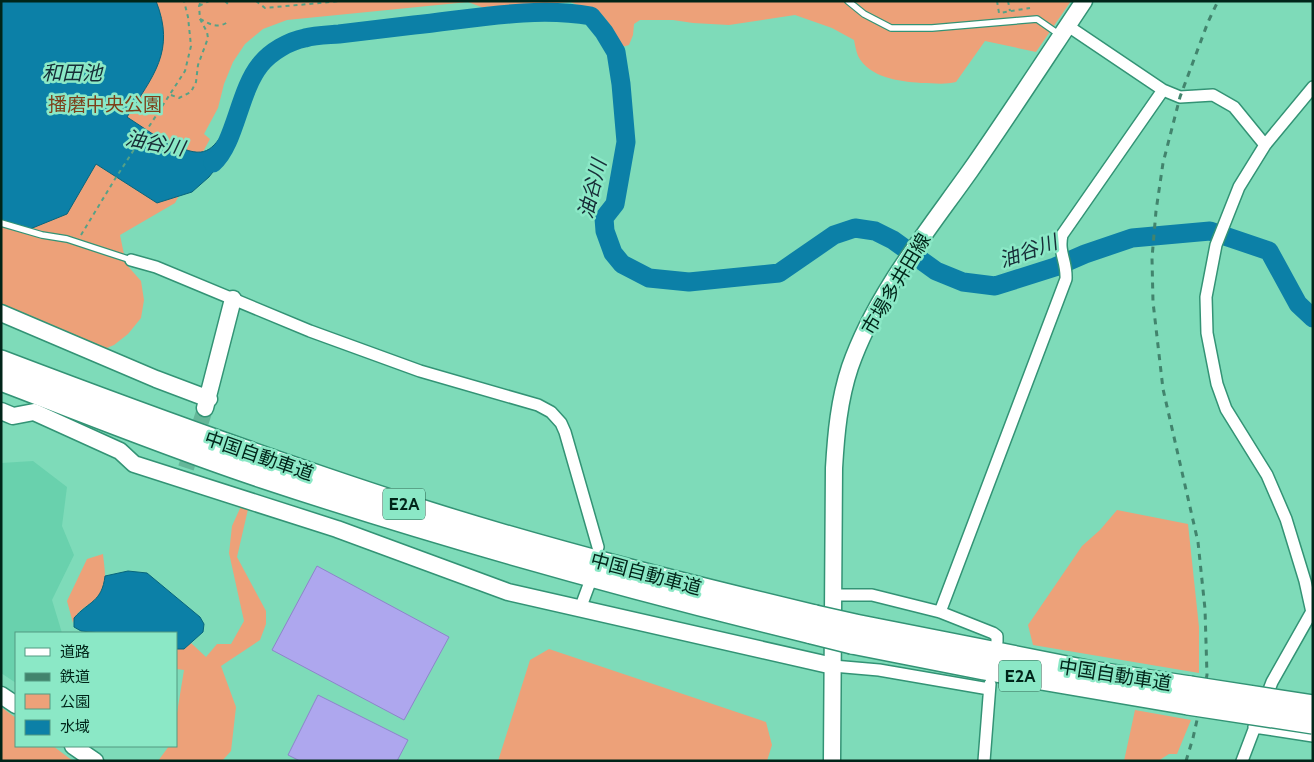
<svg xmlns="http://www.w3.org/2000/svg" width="1314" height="762" viewBox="0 0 1314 762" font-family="Cabin,'Noto Sans JP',sans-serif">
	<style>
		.built { fill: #69d1ad }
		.green { fill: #eda179 }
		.water { fill: #0c80a7; stroke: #08657c }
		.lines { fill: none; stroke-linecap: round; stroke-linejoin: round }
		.river { stroke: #0c80a7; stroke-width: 19 }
		.building { fill: #aea7ee; stroke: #8d85ca }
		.secondary-tunnel { stroke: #65b799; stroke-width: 16; stroke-dasharray: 16 8; stroke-linecap: butt }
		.lane-casing { stroke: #339375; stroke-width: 8 }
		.street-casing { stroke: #339375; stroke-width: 14 }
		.secondary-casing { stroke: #339375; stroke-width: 19 }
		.highway-casing { stroke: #339375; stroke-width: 24 }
		.path { stroke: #56a186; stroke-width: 2; stroke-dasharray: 4 4; stroke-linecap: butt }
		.lane { stroke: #fff; stroke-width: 5.5 }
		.street { stroke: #fff; stroke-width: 11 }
		.secondary { stroke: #fff; stroke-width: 16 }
		.highway { stroke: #fff; stroke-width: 21 }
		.rail { stroke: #42846d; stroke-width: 3; stroke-dasharray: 6 6; stroke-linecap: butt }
		.highway-bridge-casing { stroke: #339375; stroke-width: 24; stroke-linecap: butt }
		.highway-bridge { stroke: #fff; stroke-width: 21 }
		.labels { text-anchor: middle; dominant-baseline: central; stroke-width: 5; stroke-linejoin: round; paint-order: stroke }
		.shield { fill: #8be8c6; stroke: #2a604d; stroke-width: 1 }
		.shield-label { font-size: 18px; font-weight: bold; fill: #002519 }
		.park-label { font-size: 19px; fill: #7d3f1a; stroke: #8be8c6 }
		.street-label { font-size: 19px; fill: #002519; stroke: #8be8c6 }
		.water-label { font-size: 20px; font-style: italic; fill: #172d37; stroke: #8be8c6 }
	</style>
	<rect width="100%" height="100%" fill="#7edbb9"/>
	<path class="built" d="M33,461l34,26 -5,39 12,29 -22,45 10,33h-46v50l-15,-10v-210z"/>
	<path class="green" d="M1,1h1070l-35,51 -51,-11 -29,41c-12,3 -23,1 -35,1 -23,-2 -51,-5 -63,-27 -2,-5 -3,-11 -4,-16l-22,-12 -37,-13 -66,10 -36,-2 -20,-3h-33l-6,4 -1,11 -4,10 -7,2 -10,-19 -7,-10 -9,-6 -26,-10 -82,7v-3l-4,2 -16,-6 -181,18 -24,9 -18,15 -12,18 -9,22 -6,24 -14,26 6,5 -35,64 -55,32 6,29 15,17 3,19 -3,18 -13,16 -14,11 -12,5 -101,-44z
		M242,504l7,1 -12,52 29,54v13l-6,16 -39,26 15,41 -5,44 -9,10h-64l11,-15h7v-27l8,-49 -8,-1v-20h8l7,-6 15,14 11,-13h14l13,-23 -15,-68 3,-27z
		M1117,510l71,14 11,103v46l-166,-28 -5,-20 54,-79 18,-16z
		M103,554c1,12 5,29 -2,40 -8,11 -25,14 -28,29l-6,-22 20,-42z
		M549,649l217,73 6,23 -5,16h-269l32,-101z
		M1,707l15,11v28h37l20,15h-72z
		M1135,710l56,10 -14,34h-8l-11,7h-34z"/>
	<path class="water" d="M1,1h155c20,50 -3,75 -29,116l50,33 2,-3c29,13 35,0 50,-23l-5,34 -15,19 -17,15 -35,11 -61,-39 -29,50 -37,15 -12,-2 -17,-7z
		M128,571l19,2 53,44 4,7 -1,8 -19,17h-8v-16h-75l-20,-2 -7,-4v-9c15,-17 28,-16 31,-42z"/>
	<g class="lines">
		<path class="river" d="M213,163c22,-19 26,-72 47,-98 10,-13 29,-24 45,-27 11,-3 23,-3 34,-4 25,-3 50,-6 75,-9 58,-6 120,-19 177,-9l13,16 12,20 5,32 5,58 -11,62 -11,14 1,13 8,22 9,11 27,14 40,4 90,-9 55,-38 21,-7 20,3 18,9 43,31 27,11 32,4 60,-19 30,-13 47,-16 78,-7 59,20 29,53 15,14"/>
	</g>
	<path class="building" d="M317,566l132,71 -45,83 -132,-70z
		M318,695l90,45 -11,21h-97l-12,-6z"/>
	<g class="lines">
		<path class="secondary-tunnel" d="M186,468l19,-59"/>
		<defs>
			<path id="lane" d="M848,1l16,13 27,14h41l105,-9 23,16
				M1,223l41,12 25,4 64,21"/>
			<path id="street" d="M1068,26l95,64 17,7 33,-2 21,12 31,38
				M1313,87l-48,58 -26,42 -23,58 -10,52 1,36 10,51 9,25 41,66 19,44 19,62 8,36
				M131,260l25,7 154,64 110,40 118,34 13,7 10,11 4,9 33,115
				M834,595h38l68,17 53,21 4,3v6
				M580,609l10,-27
				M940,612l126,-333c1,-18 -8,-26 -4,-44l101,-145
				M833,666l46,4 110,19
				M1254,727l59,9
				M984,761l6,-77
				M1242,761l30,-79 39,-69"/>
			<path id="secondary" d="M1,313l155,66 53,20
				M205,408l28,-109
				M1,411l12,5 21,-4 86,39 14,13 203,65 171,63 325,74
				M1,695l15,10
				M73,746l22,15
				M832,761l2,-293c2,-34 5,-68 16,-101 25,-72 76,-134 120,-196 39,-56 76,-113 114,-170"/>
			<path id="highway" d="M1,361c142,54 284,106 429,152 127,40 256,72 385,103
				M1,380c87,33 173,68 261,97 181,60 365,111 550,156
				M855,625l237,47 98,15
				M852,643l132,26 204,35"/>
		</defs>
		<use href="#lane" class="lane-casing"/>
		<use href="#street" class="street-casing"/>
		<use href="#secondary" class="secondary-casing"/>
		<use href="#highway" class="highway-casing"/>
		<path class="path" d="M225,1l4,4
			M256,1l9,7 76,-7
			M997,1l2,12 31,-5
			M1008,1l2,10
			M199,6l10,-5
			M200,19c11,6 19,10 29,2
			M171,95l8,3 12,-6 5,-10 2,-17 10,-27 -1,-6 -7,-13 -1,-13 2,-5
			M81,235l34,-56 70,-108 6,-25 -3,-29 -4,-16"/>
		<use href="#lane" class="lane"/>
		<use href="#street" class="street"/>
		<use href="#secondary" class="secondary"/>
		<use href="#highway" class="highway"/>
		<path class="rail" d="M1186,761l7,-23 14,-63 -2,-66 -7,-67 -35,-153 -10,-87 -1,-44 4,-47 7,-48 17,-66 28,-75 10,-21"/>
		<defs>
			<path id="highway-bridge" d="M815,616l40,9
				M812,633l40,10
				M1190,687l123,19
				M1188,704l125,19"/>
		</defs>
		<use href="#highway-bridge" class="highway-bridge-casing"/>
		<use href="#highway-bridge" class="highway-bridge"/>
	</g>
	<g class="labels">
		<g class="shield">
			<rect x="383" y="488.5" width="42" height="31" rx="4"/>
			<rect x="999" y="660.5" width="42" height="31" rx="4"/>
		</g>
		<g class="shield-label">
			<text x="404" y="504">E2A</text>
			<text x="1020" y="676">E2A</text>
		</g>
		<g class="park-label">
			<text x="105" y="104">播磨中央公園</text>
		</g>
		<g class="street-label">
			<text transform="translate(896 284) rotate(-59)">市場多井田線</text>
			<text transform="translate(259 456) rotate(19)">中国自動車道</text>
			<text transform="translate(646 574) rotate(15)">中国自動車道</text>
			<text transform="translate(1115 675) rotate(9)">中国自動車道</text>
		</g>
		<g class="water-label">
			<text x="72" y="73">和田池</text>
			<text transform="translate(155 143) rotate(11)">油谷川</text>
			<text transform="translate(592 189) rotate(-76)">油谷川</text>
			<text transform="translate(1028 251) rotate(-19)">油谷川</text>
		</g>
	</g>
	<rect width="1314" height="762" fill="none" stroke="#002519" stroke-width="5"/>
	<rect x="15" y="632" width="162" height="115" fill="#8be8c6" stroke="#539a81"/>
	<rect x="25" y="648" width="25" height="8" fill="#ffffff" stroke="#539a81"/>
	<text x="60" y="657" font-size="15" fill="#002519">道路</text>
	<rect x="25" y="673" width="25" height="8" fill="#42846d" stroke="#539a81"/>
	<text x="60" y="682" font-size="15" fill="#002519">鉄道</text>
	<rect x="25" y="694" width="25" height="15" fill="#eda179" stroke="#539a81"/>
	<text x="60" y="707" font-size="15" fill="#002519">公園</text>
	<rect x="25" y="720" width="25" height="15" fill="#0c80a7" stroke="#539a81"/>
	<text x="60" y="732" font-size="15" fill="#002519">水域</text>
</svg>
